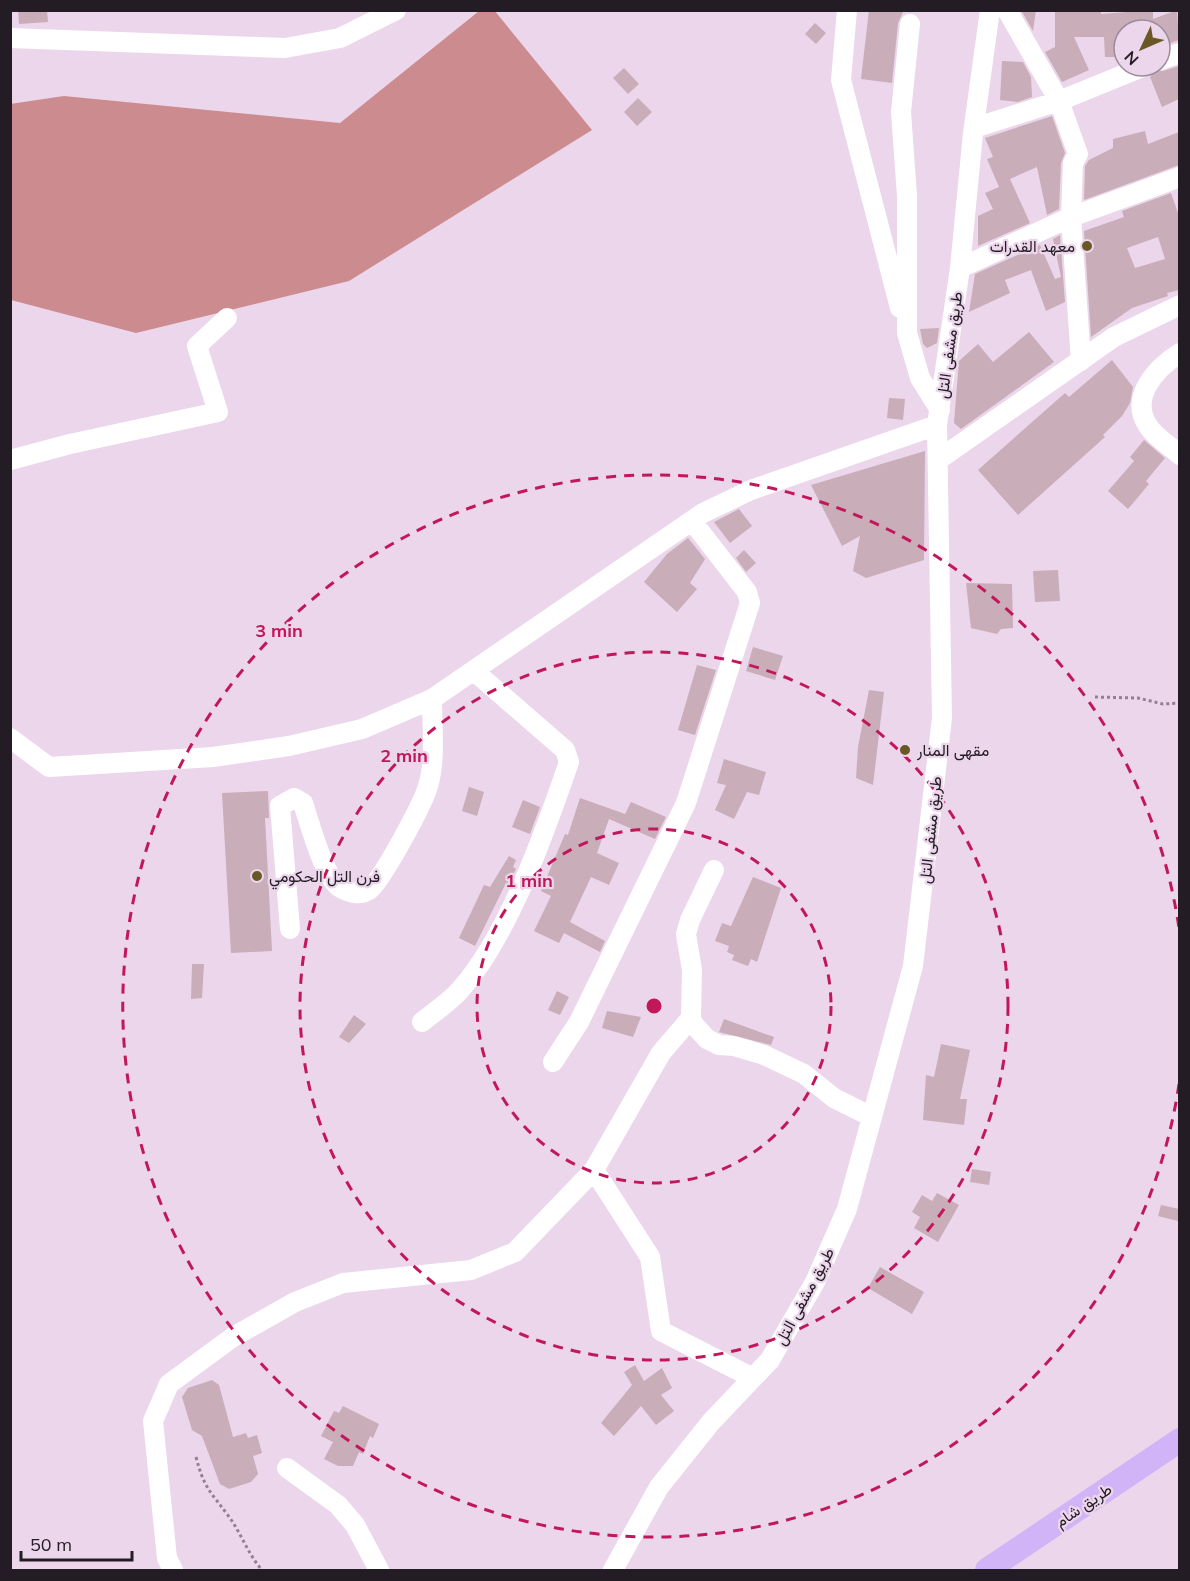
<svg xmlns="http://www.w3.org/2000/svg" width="1190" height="1581" viewBox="0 0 1190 1581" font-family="Mulish,Vazirmatn,sans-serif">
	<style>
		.forest { fill: #cc8c8f }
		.building { fill: #c9adb8; fill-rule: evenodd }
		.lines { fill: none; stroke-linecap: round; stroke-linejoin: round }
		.path { stroke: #918190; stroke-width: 3; stroke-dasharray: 3 3; stroke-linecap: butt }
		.minor { stroke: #fff; stroke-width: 20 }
		.major { stroke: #d1b3f7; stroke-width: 24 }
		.ring { fill: none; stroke: #c2185b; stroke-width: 3; stroke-dasharray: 10 8 }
		.poi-dot { fill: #695826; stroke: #ecd6eb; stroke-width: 2 }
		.labels { text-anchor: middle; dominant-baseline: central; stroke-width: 4.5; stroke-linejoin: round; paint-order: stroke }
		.poi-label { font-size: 16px; fill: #241c24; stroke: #ecd6eb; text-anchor: start }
		.street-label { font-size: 16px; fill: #241c24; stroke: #ecd6eb }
		.centre { fill: #c2185b; stroke: #ecd6eb; stroke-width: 3 }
		.ring-label { font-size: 18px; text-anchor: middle; font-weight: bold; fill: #c2185b; stroke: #ecd6eb; stroke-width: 4.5; stroke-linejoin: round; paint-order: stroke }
	</style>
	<rect width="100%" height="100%" fill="#ecd6eb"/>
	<path class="forest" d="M494,10l98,120 -243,151 -213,52 -125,-33 -1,-196 54,-8 276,27 139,-112z"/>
	<path class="building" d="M18,10h29l1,12 -29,2z
		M869,10h35l-6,13 -6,60 -31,-4z
		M1021,10h15l-3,21z
		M1055,10h46v4l52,-4v9l24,-9 2,30 -19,7v-17h-36v27h-19l-1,-20h-30l15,33 -27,12 -17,-30 10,-5z
		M815,23l11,10 -10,11 -11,-10z
		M1002,61l21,1 8,15 1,20 -14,5 -18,-2z
		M1179,66v33l-17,8 -12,-30 6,-6h7z
		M624,68l15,16 -11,10 -15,-16z
		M638,98l14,14 -15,14 -13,-14z
		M1052,116l13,37 -4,10 -2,46 -12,6 -10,-48 -27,12 20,44 -52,23v-30l15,-7 -8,-16 14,-6 -12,-28 6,-2 -8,-19z
		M1145,131l3,13 31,-12v33l-95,35 1,-34 4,-6 24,-12v-9z
		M1171,193l8,23v74l-12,3 1,3 -36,12 -41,29 -7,-106 40,-14 -2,-6zM1158,237l7,22 -30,9 -8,-20z
		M1060,235l5,67 -19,9 -15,-41 -26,10 5,13 -41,19 6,-38 65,-29 15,34 6,-2 -8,-38z
		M939,328l-2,15 -10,5 -4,-4 -3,-15z
		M1029,332l25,30 -93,67 -7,-6 5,-62 19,-17 15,18z
		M1112,360l21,27 -3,16 -8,13 -19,19 2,2 -87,78 -40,-45 87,-77 4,4z
		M889,398l16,1 -2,21 -16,-2z
		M1144,440l21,18 -19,23 3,3 -21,25 -20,-18 26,-30 -4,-4z
		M925,451l-1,109 -58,18 -13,-7 7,-35 -18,10 -31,-61z
		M739,509l13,17 -22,17 -16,-21z
		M688,538l17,21 -15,24 7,6 -20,23 -33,-30 23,-28z
		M744,550l12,13 -10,9 -10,-14z
		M1058,570l2,31 -25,1 -2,-31z
		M966,583l46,1 1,44 -12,1 -4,5 -26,-6z
		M753,647l30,9 -8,24 -29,-9z
		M697,665l19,5 -21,65 -17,-5z
		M869,690l15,2 -11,93 -17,-7 2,-31z
		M724,759l42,13 -7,23 -12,-3 -13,27 -19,-9 11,-25 -9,-2z
		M469,787l15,5 -7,24 -15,-5z
		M268,791l1,27h-4l7,133 -41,2 -9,-160z
		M580,798l45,16 6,-12 35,15 -11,22 -46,-20 -12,34 22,10 -10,22 -18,-8 -21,45 35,19 -5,11 -36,-19 -5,10 -25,-12 17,-35 -10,-5 24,-57 3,1z
		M523,800l17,7 -10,27 -18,-7z
		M509,856l7,4 -3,7 3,2 -8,15 -2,-1 -31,63 -16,-8 25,-53 6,2z
		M753,877l28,11 -24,74 -6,-3 -3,7 -16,-6 2,-5 -7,-3 2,-6 -14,-5 7,-18 9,3z
		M192,964h12l-2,34 -11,1z
		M557,991l12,6 -9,18 -12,-5z
		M607,1011l34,6 -8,20 -31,-9z
		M354,1015l12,9 -17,19 -10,-6z
		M724,1019l50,18 -3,8 -52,-13z
		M941,1044l29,6 -10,49h7l-3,26 -41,-5 3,-45 8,2z
		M972,1169l19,3 -2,13 -19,-3z
		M937,1193l22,12 -21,37 -24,-14 6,-11 -8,-5 10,-17 10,6z
		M1161,1205l18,4 -1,12 -20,-5z
		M880,1267l44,25 -12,22 -44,-26z
		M635,1365l9,16 18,-13 10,20 -11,7 13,16 -18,14 -15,-19 -27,30 -13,-13 31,-38 -8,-13z
		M212,1380l7,5 14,52 13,-4 2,5 9,-3 5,18 -9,3 5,18 -7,8 -22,7 -9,-5 -18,-48 -10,-6 -10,-33 6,-9z
		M343,1406l36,18 -6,14 -3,-2 -7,18 -4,-2 -6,14h-15l-14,-7 9,-17 -12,-6 13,-25 5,2z"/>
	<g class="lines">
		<path class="path" d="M1095,697l43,1 25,6 17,-1
			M196,1457c8,31 14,34 31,57 14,18 20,39 35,56"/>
		<path class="minor" d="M847,10l-6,70 59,228
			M1007,10l52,91 19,53 -5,9 -2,54 10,144
			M910,24l-9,88 6,84v137l13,45 20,32
			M10,38l275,10 55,-10 56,-28
			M1160,60l20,-7
			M974,128l85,-27 86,-35
			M960,268l111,-51 109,-40
			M1180,353c-24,15 -51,44 -32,73 7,11 22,20 32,29
			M10,460l60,-16 148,-32 -21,-66 30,-28
			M938,460l176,-123 66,-32
			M10,738l39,29 164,-10 76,-11 73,-17 70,-30 271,-186 48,-23 186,-65
			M714,870l-24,50 -4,14 6,36 -1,48 3,7 13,14 12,6 15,1 30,9 40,19 30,24 38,19
			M290,929l-10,-123 14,-8 9,5c7,21 20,71 36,84 9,6 21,9 30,3 12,-8 55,-88 59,-104 8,-26 4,-59 4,-87
			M422,1022c13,-11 28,-20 39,-33 48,-55 84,-157 108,-227l-4,-12 -91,-79
			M553,1062l26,-40 107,-219 64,-200 -3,-11 -55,-71
			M594,1170l56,87 11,74 92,47
			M287,1468l51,37 17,20 24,45
			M173,1570l-6,-12 -14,-137 16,-37 64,-47 62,-35 48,-19 128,-13 44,-18 79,-82 67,-117 30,-35
			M613,1570l46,-83 52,-65 59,-62 45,-78 32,-73 66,-243 29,-248 -5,-293 23,-157 13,-135 17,-123"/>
		<path class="major" d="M987,1570l193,-130"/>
	</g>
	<g class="ring">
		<circle cx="654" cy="1006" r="177"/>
		<circle cx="654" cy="1006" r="354"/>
		<path d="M1179 1084A531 531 0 1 1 1179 928"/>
	</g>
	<g class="poi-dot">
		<circle cx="1087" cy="246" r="6"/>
		<circle cx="905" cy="750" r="6"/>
		<circle cx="257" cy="876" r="6"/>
	</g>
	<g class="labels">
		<g class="poi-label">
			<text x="1075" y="246" text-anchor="end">معهد القدرات</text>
			<text x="917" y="750">مقهى المنار</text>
			<text x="269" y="876">فرن التل الحكومي</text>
		</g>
		<g class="street-label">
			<text transform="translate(949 345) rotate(-82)">طريق مشفى التل</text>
			<text transform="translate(930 830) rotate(-84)">طريق مشفى التل</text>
			<text transform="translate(804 1296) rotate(-62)">طريق مشفى التل</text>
			<text transform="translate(1083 1505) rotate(-34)">طريق شام</text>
		</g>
	</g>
	<circle cx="654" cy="1006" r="9" class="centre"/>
	<g class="ring-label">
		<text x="279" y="637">3 min</text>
		<text x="404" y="762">2 min</text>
		<text x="529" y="887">1 min</text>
	</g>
	<rect width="1190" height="1581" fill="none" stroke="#241c24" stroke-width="24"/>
	<g transform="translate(1142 48) rotate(226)"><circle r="28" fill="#ecd6eb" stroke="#9c8c9b" stroke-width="1.5"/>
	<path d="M0-4.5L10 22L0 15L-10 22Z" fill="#695826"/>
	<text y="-9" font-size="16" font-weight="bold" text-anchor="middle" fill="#241c24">N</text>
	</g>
	<path d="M21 1551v9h111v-9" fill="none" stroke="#241c24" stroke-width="3"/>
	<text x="30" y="1551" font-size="18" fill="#241c24" stroke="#ecd6eb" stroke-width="4.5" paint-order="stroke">50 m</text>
</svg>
